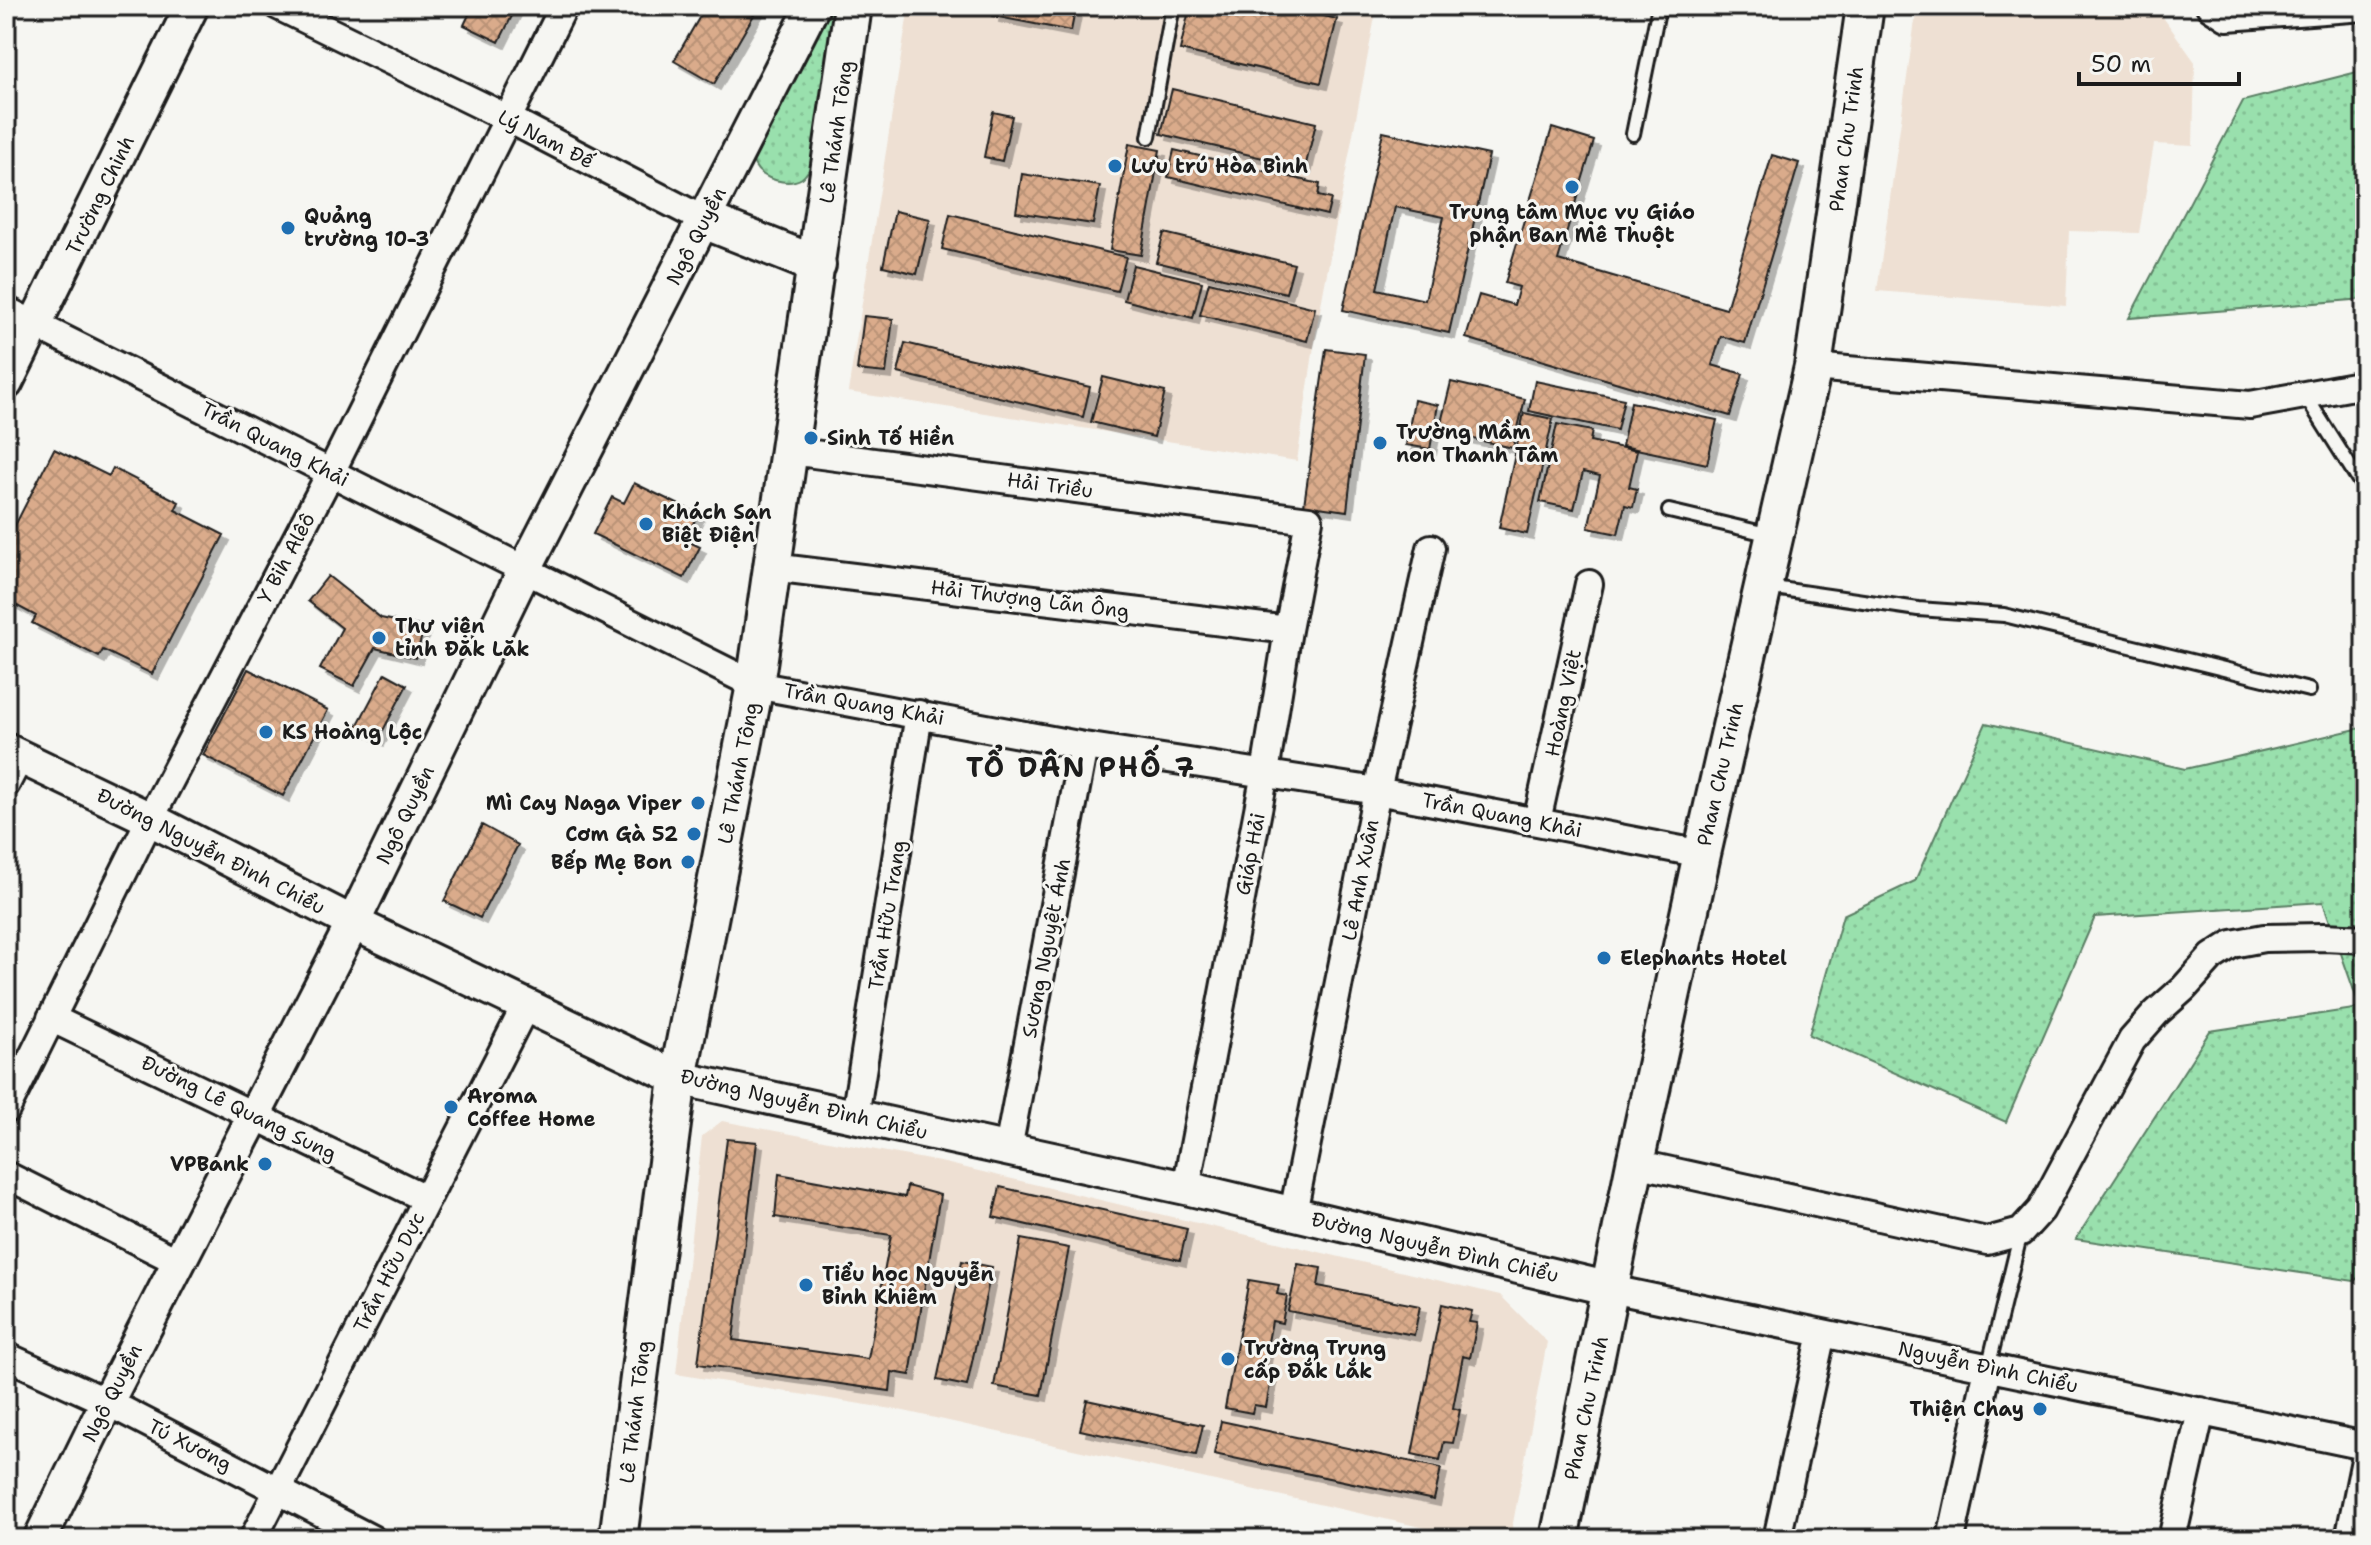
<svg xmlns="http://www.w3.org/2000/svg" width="2371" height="1545" viewBox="0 0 2371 1545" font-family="'Shantell Sans',sans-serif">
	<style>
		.built { fill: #eee0d3 }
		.grass { fill: url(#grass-dots); stroke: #5a7e64; stroke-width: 2 }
		.building { fill: url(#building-cross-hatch); stroke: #1c1c1c; stroke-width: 2; fill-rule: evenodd; filter: url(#shadow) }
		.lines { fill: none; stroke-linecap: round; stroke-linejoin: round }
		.service-casing { stroke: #1c1c1c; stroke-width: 18 }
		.minor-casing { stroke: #1c1c1c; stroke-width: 32 }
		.tertiary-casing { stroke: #1c1c1c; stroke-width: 38 }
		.secondary-casing { stroke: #1c1c1c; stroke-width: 42 }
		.service { stroke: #f6f6f2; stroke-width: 12 }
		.minor { stroke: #f6f6f2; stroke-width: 26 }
		.tertiary { stroke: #f6f6f2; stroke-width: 32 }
		.secondary { stroke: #f6f6f2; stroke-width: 36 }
		.poi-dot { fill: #1f6fb2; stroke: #f6f6f2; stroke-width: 3 }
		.labels { text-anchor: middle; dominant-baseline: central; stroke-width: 6; stroke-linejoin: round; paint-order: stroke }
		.street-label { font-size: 20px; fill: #1c1c1c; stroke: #f6f6f2 }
		.poi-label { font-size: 20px; font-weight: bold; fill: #1c1c1c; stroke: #f6f6f2; text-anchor: start }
		.district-label { font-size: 28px; font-weight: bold; letter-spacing: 2px; fill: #1c1c1c; stroke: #f6f6f2 }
	</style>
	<defs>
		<pattern id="grass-dots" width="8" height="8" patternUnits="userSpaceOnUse" patternTransform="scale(2)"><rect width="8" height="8" fill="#99e0ad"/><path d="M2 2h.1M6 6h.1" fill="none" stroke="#83c094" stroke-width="1.8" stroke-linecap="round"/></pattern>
		<pattern id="building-cross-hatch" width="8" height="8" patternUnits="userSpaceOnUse" patternTransform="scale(2)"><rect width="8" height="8" fill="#daab8b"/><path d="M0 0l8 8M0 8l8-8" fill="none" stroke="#ba9377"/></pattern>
		<filter id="shadow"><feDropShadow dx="6" dy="6" stdDeviation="0" flood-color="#0004"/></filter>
	</defs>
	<rect width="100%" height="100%" fill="#f6f6f2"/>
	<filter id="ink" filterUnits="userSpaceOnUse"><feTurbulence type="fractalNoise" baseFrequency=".0125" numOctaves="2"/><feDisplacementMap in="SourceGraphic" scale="16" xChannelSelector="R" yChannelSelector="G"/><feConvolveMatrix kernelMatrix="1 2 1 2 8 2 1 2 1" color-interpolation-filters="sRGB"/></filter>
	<g filter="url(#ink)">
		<path class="built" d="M909,6h468l-60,320 -20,135 -449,-69z
			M1917,6h163l6,10 28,-10h41l40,56 -2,84 -39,-2 -15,89 -70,-2 -3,75 -189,-15z
			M722,1121l223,42 555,132 47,47 -37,197h-36l-570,-128 -228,-37 26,-238z"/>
		<path class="grass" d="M821,6h24l-35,162c-1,2 -6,9 -8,10 -14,9 -40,1 -47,-12 -3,-4 -2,-9 -4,-13z
			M2365,70v229l-236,19 114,-217z
			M1986,723l199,46 180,-42v545l-11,9 -278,-42 134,-208 150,-23 -37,-106 -228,15 -89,205 -197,-87 34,-120 72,-34z"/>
		<path class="building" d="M473,6h44l-18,36 -35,-17z
			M706,6h48l4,2 -44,76 -40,-23z
			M995,6h81l-5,25 -78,-15z
			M1190,6h93l54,13 -16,64 -141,-33z
			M1172,89l144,34 -11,45 -144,-34z
			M993,112l19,4 -10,45 -18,-4z
			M1552,128l42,13 -36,119 168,49 46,-154 27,8 -54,180 -24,-7 -9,29 31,9 -13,42 -264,-78 13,-43 35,10 5,-18 -14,-4z
			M1383,132l106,23 -40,178 -106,-23zM1395,207l49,10 -19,83 -48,-11z
			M1129,144l31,6 -19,105 -31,-5z
			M1174,150l146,34 -2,12 13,3 -4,16 -159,-38z
			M1022,174l78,12 -7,38 -77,-12z
			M895,211l35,8 -13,55 -34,-8z
			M950,214l176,43 -9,34 -175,-42z
			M1164,233l130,31 -8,29 -130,-31z
			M1133,265l69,17 -9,36 -69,-18z
			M1209,282l106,26 -8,33 -107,-26z
			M864,316l29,3 -7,54 -29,-3z
			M905,343l185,44 -7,30 -185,-44z
			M1326,349l39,5 -18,157 -43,-6z
			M1103,377l62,15 -11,45 -63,-15z
			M1535,381l89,18 -7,31 -88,-19z
			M1451,382l74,17 -12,49 -74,-17z
			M1414,400l24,5 -8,44 -24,-4z
			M1631,402l86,18 -10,44 -85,-18z
			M1524,413l29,6 -26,115 -28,-6z
			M1557,424l35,7 -2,10 47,10 -8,36 8,2 -4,18 -8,-2 -7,29 -30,-6 12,-52 -17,-4 -9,37 -34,-7z
			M54,449l55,27 4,-8 66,34 -4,8 49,25 -72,139 -49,-24 -4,7 -67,-34 4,-7 -30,-16v-57z
			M634,483l64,31 -13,26 15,7 -16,31 -91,-44 19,-37 12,6z
			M328,576l53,42 43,9 -8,31 -41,-10 -21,38 -34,-17 22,-41 -34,-27z
			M248,669l80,41 -45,86 -80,-41z
			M385,673l22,12 -29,55 -22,-12z
			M482,825l36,20 -38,73 -36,-17z
			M727,1139l30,3 -24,198 135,19 23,-124 -116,-18 4,-43 126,23 2,-11 33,9 -30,180 -18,-3 -2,19 -192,-27z
			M1000,1187l187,42 -7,31 -187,-43z
			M1021,1239l48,9 -28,147 -47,-9z
			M962,1261l30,6 -25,119 -30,-6z
			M1298,1264l23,4 -3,18 102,20 -6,29 -126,-24z
			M1249,1280l30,5 -2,9 10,2 -5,27 -10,-2 -11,57 10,1 -5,28 -12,-2 -2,8 -27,-5z
			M1442,1304l30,7 -3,11 8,1 -7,35 -7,-2 -10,52 7,2 -7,33 -9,-1 -4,18 -28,-6z
			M1087,1400l116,25 -7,30 -116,-25z
			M1221,1421l220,47 -7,32 -220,-46z"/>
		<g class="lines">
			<defs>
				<path id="service" d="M1633,134l26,-128
					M1149,137l24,-131
					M2305,395l60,95
					M1669,511l102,24
					M1767,587l151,22 86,6 305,75
					M1988,1368l33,-136"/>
				<path id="minor" d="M278,6l229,112 197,102
					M2210,6l17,11 138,-10
					M6,310l749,375 329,61 293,45 325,63
					M1813,367l437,38 115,-21
					M791,451l518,69 -21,110 -23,143 -79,415
					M772,567l516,63
					M6,784l14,-27
					M1537,821l52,-237
					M51,1018l376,181
					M6,1110l144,-291 181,-347 233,-466
					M855,1116l64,-402
					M1008,1149l76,-403
					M1635,1163l352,78 34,-9 20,-22 91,-170 24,-27 28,-25 28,-31 20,-13 32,-6 60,-1 41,2
					M6,1175l173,87
					M1293,1213l84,-422 54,-243
					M1611,1289l754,157
					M6,1356l101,46 265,137
					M253,1539l273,-534
					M1777,1539l45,-206
					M1951,1539l37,-171
					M2172,1539l29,-128
					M2349,1539l16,-79"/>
				<path id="tertiary" d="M6,383l186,-377
					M6,750l144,69 203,104 325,155 508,110 425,101
					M40,1539l67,-137 246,-479 172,-354 288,-563"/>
				<path id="secondary" d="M704,220l113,45
					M618,1539l60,-461 77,-393 98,-679
					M1559,1539l76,-376 67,-309 111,-487 52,-361"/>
			</defs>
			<use href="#service" class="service-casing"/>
			<use href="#minor" class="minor-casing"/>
			<use href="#tertiary" class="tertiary-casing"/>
			<use href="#secondary" class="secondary-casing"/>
			<use href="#service" class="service"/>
			<use href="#minor" class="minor"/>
			<use href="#tertiary" class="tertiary"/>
			<use href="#secondary" class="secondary"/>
		</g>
	</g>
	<g class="poi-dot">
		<circle cx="1115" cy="166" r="8"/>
		<circle cx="1572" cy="187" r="8"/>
		<circle cx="288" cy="228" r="8"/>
		<circle cx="811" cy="438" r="8"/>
		<circle cx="1380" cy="443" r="8"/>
		<circle cx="646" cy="524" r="8"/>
		<circle cx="379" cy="638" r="8"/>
		<circle cx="266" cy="732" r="8"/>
		<circle cx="698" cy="803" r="8"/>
		<circle cx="694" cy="834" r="8"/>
		<circle cx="688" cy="862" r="8"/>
		<circle cx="1604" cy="958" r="8"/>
		<circle cx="451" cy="1107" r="8"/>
		<circle cx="265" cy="1164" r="8"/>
		<circle cx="806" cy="1285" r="8"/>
		<circle cx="1228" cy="1359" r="8"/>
		<circle cx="2040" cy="1409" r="8"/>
	</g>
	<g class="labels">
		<g class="street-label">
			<text transform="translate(836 132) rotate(-82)">Lê Thánh Tông</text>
			<text transform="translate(546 139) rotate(27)">Lý Nam Đế</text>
			<text transform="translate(1846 139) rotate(-82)">Phan Chu Trinh</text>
			<text transform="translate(100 195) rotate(-64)">Trường Chinh</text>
			<text transform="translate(696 236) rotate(-63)">Ngô Quyền</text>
			<text transform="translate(275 444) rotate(27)">Trần Quang Khải</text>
			<text transform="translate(1050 485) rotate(8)">Hải Triều</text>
			<text transform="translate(286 558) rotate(-62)">Y Bih Alêô</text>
			<text transform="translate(1030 599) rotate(7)">Hải Thượng Lãn Ông</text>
			<text transform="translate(1563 703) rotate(-78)">Hoàng Việt</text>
			<text transform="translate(864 704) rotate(10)">Trần Quang Khải</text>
			<text transform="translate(738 773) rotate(-79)">Lê Thánh Tông</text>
			<text transform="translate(1720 774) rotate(-77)">Phan Chu Trinh</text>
			<text transform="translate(405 815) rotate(-64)">Ngô Quyền</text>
			<text transform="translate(1502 815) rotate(11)">Trần Quang Khải</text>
			<text transform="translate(211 851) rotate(27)">Đường Nguyễn Đình Chiểu</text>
			<text transform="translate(1250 854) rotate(-79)">Giáp Hải</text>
			<text transform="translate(1360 880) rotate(-79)">Lê Anh Xuân</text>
			<text transform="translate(887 915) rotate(-81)">Trần Hữu Trang</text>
			<text transform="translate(1046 948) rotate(-79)">Sương Nguyệt Ánh</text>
			<text transform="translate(804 1104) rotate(13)">Đường Nguyễn Đình Chiểu</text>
			<text transform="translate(239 1108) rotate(26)">Đường Lê Quang Sung</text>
			<text transform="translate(1435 1247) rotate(13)">Đường Nguyễn Đình Chiểu</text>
			<text transform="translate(389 1272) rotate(-63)">Trần Hữu Dực</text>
			<text transform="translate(1988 1367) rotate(12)">Nguyễn Đình Chiểu</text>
			<text transform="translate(112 1393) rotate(-63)">Ngô Quyền</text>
			<text transform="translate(1586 1408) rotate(-78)">Phan Chu Trinh</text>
			<text transform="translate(635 1412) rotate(-83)">Lê Thánh Tông</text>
			<text transform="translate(190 1445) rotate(27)">Tú Xương</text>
		</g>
		<g class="poi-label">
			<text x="1131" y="166">Lưu trú Hòa Bình</text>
			<text x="1572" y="212" text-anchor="middle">Trung tâm Mục vụ Giáo<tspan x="1572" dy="23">phận Ban Mê Thuột</tspan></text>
			<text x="304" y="216">Quảng<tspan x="304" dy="23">trường 10-3</tspan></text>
			<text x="1396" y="432">Trường Mầm<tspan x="1396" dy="23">non Thanh Tâm</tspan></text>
			<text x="827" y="438">Sinh Tố Hiền</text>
			<text x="662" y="512">Khách Sạn<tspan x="662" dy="23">Biệt Điện</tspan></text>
			<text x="395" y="626">Thư viện<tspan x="395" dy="23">tỉnh Đăk Lăk</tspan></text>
			<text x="282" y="732">KS Hoàng Lộc</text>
			<text x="682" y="803" text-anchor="end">Mì Cay Naga Viper</text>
			<text x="678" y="834" text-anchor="end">Cơm Gà 52</text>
			<text x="672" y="862" text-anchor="end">Bếp Mẹ Bon</text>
			<text x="1620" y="958">Elephants Hotel</text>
			<text x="467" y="1096">Aroma<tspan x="467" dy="23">Coffee Home</tspan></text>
			<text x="249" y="1164" text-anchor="end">VPBank</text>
			<text x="822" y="1274">Tiểu học Nguyễn<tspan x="822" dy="23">Bỉnh Khiêm</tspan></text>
			<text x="1244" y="1348">Trường Trung<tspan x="1244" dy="23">cấp Đắk Lắk</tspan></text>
			<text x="2024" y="1409" text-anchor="end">Thiện Chay</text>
		</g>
		<g class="district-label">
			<text x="1081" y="767">TỔ DÂN PHỐ 7</text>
		</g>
	</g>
	<rect width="2371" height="1545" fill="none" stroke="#f6f6f2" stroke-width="32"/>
	<rect x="16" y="16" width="2339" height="1513" fill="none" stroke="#1c1c1c" stroke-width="3" filter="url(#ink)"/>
	<path d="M2079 72v12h160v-12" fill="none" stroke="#1c1c1c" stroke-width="4"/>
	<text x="2091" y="72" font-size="24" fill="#1c1c1c" stroke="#f6f6f2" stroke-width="6" paint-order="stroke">50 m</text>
</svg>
